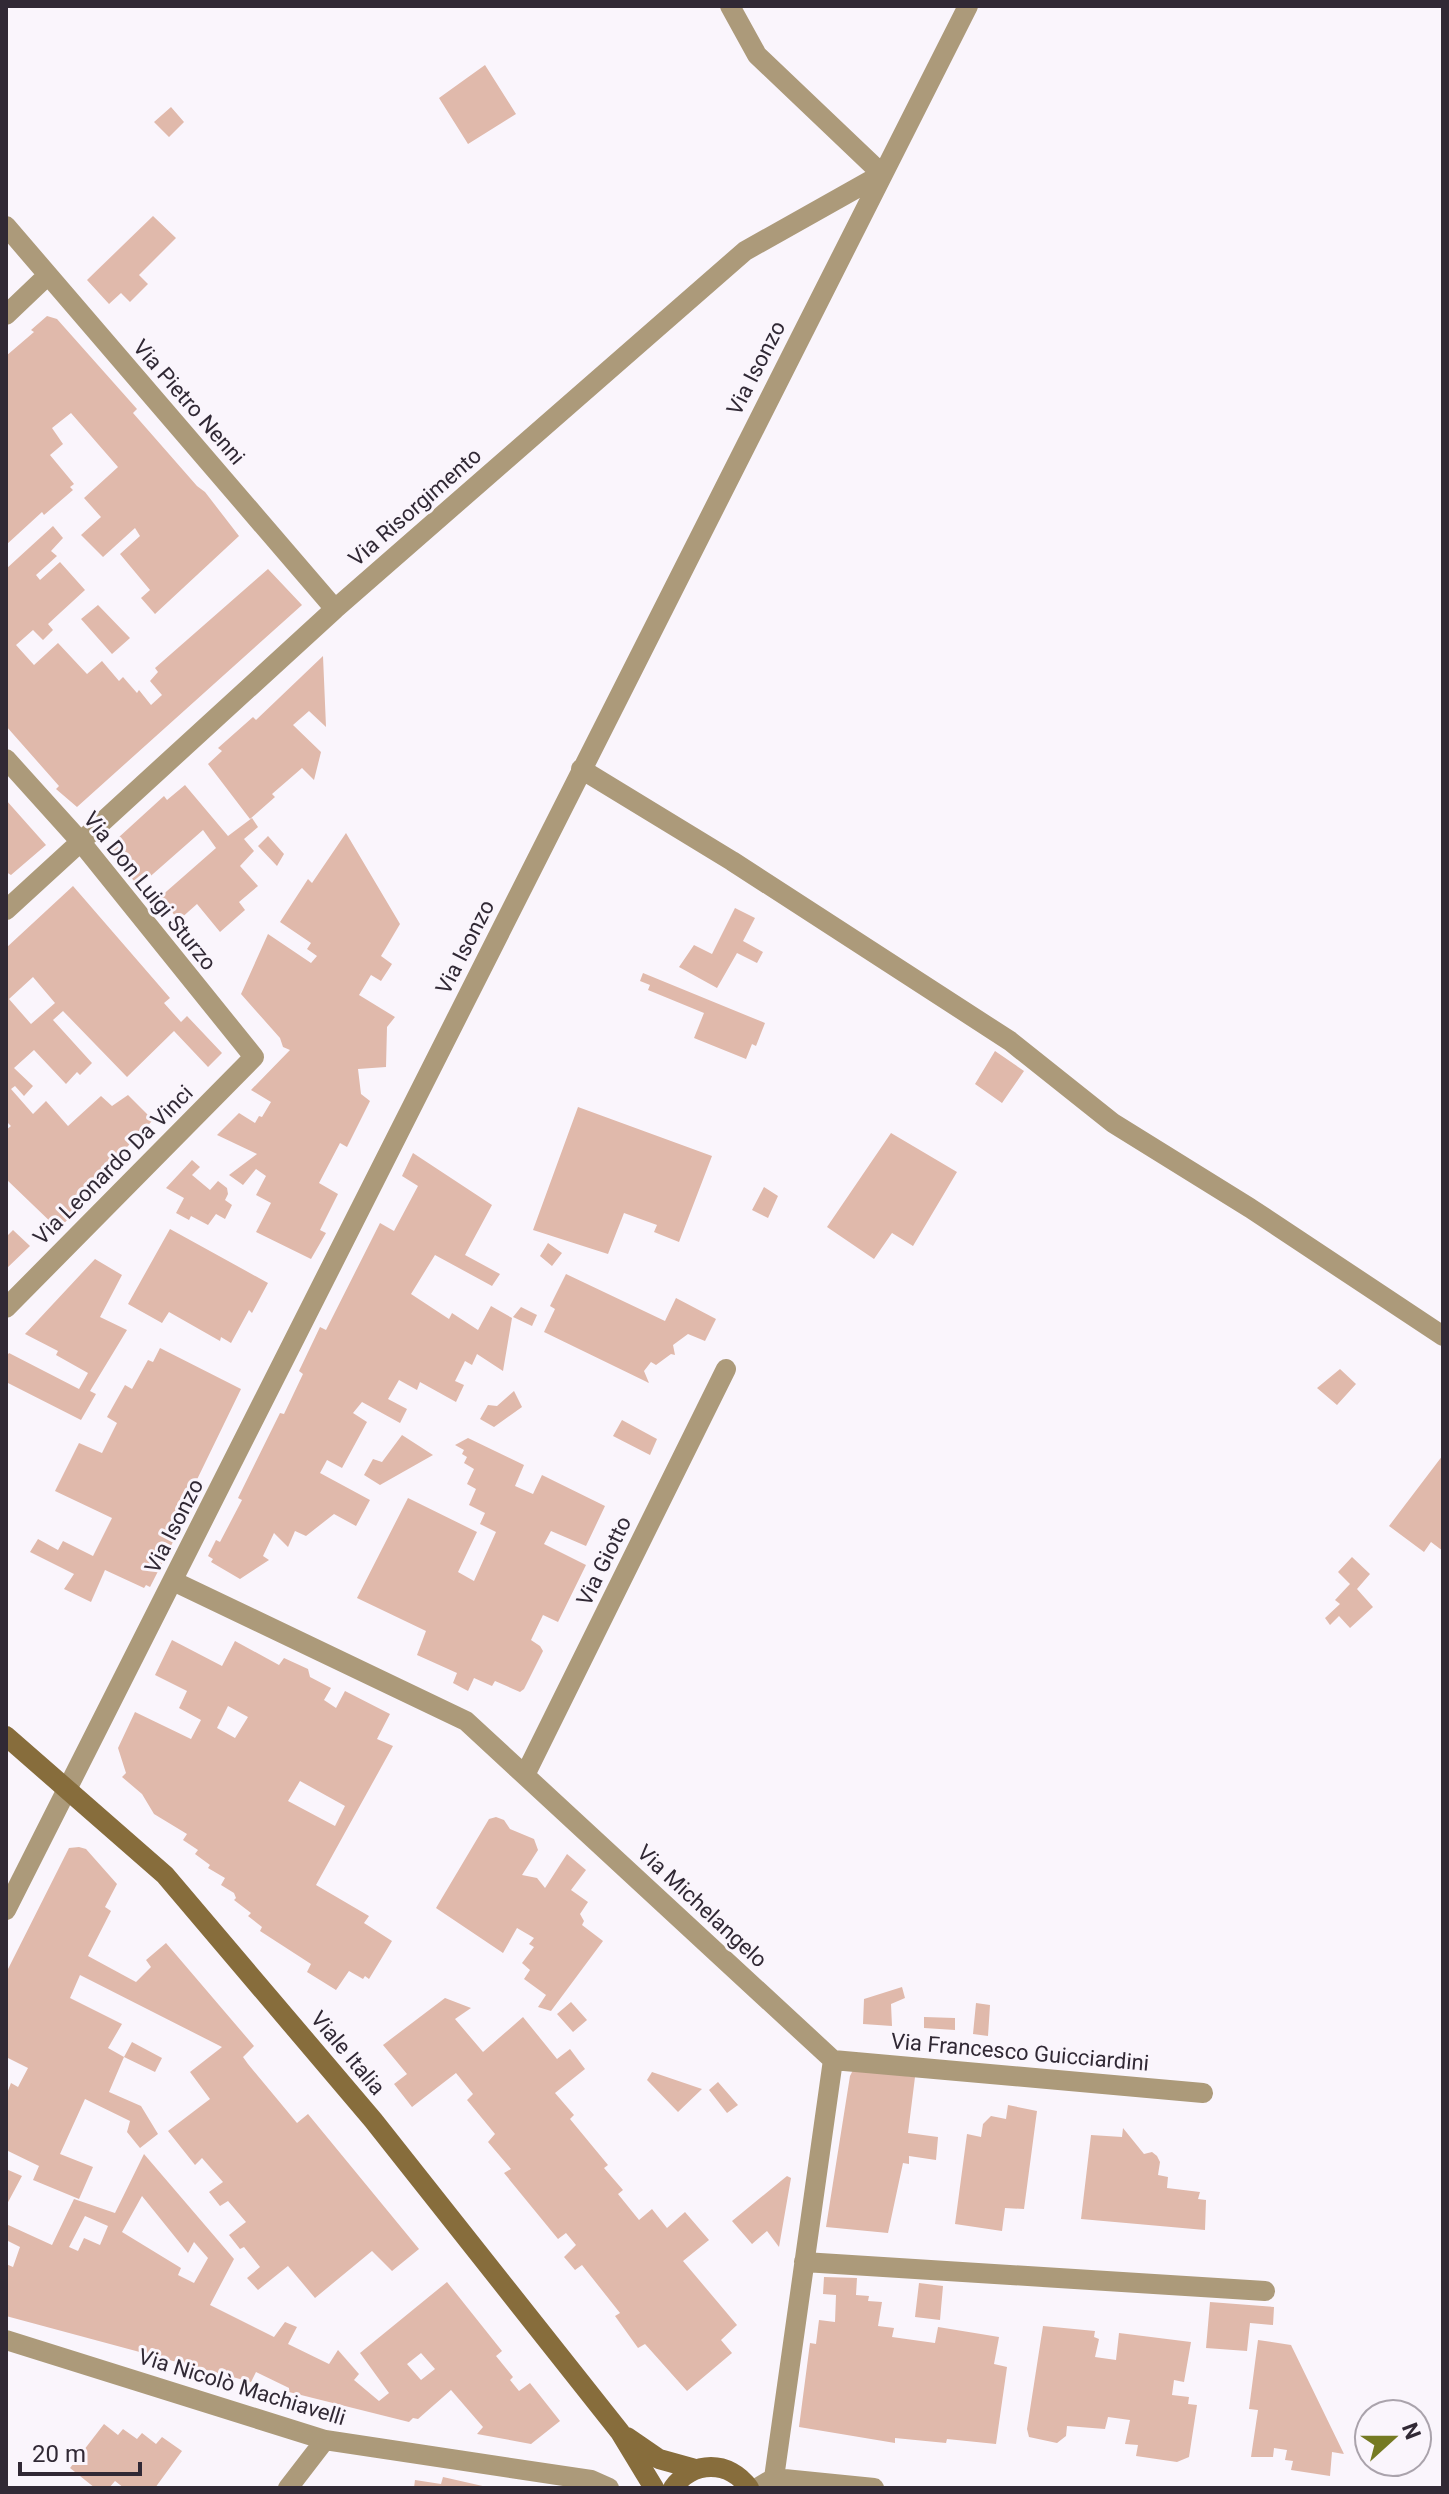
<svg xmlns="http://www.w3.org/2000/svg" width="1449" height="2494" viewBox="0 0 1449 2494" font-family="Roboto,sans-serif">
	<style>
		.building { fill: #e0b9ab; fill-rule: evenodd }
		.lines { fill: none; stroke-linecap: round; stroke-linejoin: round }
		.street { stroke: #ac9a7a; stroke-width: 20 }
		.secondary { stroke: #876d3c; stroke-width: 20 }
		.labels { text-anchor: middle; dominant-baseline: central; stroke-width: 6; stroke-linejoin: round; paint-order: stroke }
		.street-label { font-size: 22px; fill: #312935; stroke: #faf5fc }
	</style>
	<rect width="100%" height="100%" fill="#faf5fc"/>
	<path class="building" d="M485,65l31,49 -48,30 -29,-46z
		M171,107l13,15 -15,15 -15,-15z
		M153,216l23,22 -37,37 9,9 -18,18 -9,-9 -12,11 -22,-24z
		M47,316l10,3 80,90 -4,4 64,73 8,6 34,44 -84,78 -14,-16 9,-8 -30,-36 20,-18 -5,-8 -32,29 -22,-22 20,-18 -17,-19 34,-31 -47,-54 -19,15 11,16 -13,11 24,29 -4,3 3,3 -29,25 -2,-3 -36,33v-189l28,-24 -3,-2z
		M53,526l10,12 -12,13 6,5 -21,19 4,5 20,-18 25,28 -37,34 5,6 -10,10 -10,-10 -17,15 18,20 24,-22 29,31 15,-13 17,20 4,-4 14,16 2,-3 12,15 11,-10 -12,-14 8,-9 -3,-4 113,-99 34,36 -225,202 -21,-18 3,-3 -53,-60v-157z
		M98,605l32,33 -18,16 -31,-35z
		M323,656l3,71 -17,-16 -16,14 28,27 -7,28 -12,-12 -30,26 3,3 -25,22 -42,-55 14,-13 -4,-3 35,-31 3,3z
		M185,785l43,51 24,-18 6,9 -14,12 10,12 -14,15 18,20 -19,16 6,8 -25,22 -23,-28 -18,16 -20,-22 57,-50 -13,-18 -58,51 -4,-4 -6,5 -28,-31v-3l57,-52 3,4z
		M6,800l40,45 -35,30 -5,-3z
		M346,833l54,91 -19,32 11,8 -11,17 -10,-6 -12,20 36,22 -8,10 -1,40 -28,2 3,25 9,7 -23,46 -7,-4 -21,40 19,11 -18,36 6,3 -15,26 -55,-27 15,-29 -15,-8 10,-19 -10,-7 -13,16 -14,-10 28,-21 -40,-19 22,-22 16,10 4,-7 3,1 9,-15 -20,-12 39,-40 -7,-3 -3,-9 -39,-44 27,-60 43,29 6,-7 -10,-7 4,-6 -31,-21 28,-43 4,4z
		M268,836l16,18 -7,12 -19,-20z
		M73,886l97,112 -6,5 17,19 6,-6 35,37 -14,14 -34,-36 -47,46 -64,-66 -10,9 39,43 -12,12 -3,-3 -11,12 -32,-34 -20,18 19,18 -9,10 -9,-10 -4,3 22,25 13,-13 22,25 33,-30 11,10 16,-11 25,25 -77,80 7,5 -25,24 -52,-50v-49l5,-4 -5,-5v-173zM33,977l22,26 -24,21 -22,-25z
		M735,908l20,10 -12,23 20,11 -6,11 -20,-10 -20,35 -38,-21 15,-22 18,9z
		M643,973l122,50 -9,23 -4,-2 -6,15 -52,-21 10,-25 -56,-23 2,-5 -10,-4z
		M995,1051l29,20 -22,32 -27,-19z
		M578,1107l134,49 -33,86 -25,-10 3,-7 -33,-12 -16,41 -75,-24z
		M891,1133l66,39 -44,74 -21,-13 -18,26 -47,-32z
		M413,1153l79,52 -27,50 35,19 -8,12 -57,-31 -24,39 38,25 3,-6 26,17 13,-24 21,12 -9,53 -26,-17 -5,11 -7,-4 -10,20 9,4 -8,17 -36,-20 -3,8 -18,-10 -11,19 19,10 -7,14 -38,-21 -9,11 14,9 -25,46 -15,-8 -7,13 50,27 -14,26 -22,-12 -28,22 -11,-5 -7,16 -14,-14 -11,23 6,4 -29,19 -29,-17 2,-3 -5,-3 8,-16 4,2 22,-42 -4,-2 42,-85 4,1 19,-40 -4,-3 21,-44 6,3 54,-107 14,8 24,-45 -16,-10z
		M192,1160l8,7 -8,8 18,15 8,-9 9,7 1,6 -3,6 7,5 -7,14 -9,-5 -8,11 -17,-9 -2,4 -13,-7 8,-15 -18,-10z
		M764,1187l14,9 -10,22 -16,-8z
		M170,1229l98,54 -16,30 -3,-3 -18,33 -10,-6 -1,4 -51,-29 -7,11 -34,-19z
		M13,1230l17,16 -24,23v-32z
		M548,1243l14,10 -10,13 -12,-10z
		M95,1259l27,16 -22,42 27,13 -37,61 6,3 -15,26 -75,-38v-25l3,-4 70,36 9,-16 -32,-18 2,-4 -33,-17z
		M566,1274l99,47 11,-23 40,21 -11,22 -17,-7 -15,11 2,10 -4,-1 -15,11 -5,-3 -7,9 5,12 -105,-51 11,-23 -5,-3z
		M521,1307l16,8 -5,11 -19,-9z
		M160,1348l81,41 -71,146 5,3 -25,49 -4,-2 -2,3 -39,-18 -14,32 -27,-13 10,-15 -44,-22 8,-13 20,11 5,-9 30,15 19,-38 -57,-27 24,-48 23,10 15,-30 -10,-6 18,-32 7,4 16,-29 5,2z
		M1340,1369l16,15 -19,21 -20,-17z
		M514,1391l8,16 -28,20 -14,-8 8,-14 9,1z
		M622,1420l35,19 -7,16 -37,-19z
		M402,1435l31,20 -53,30 -16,-10 9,-16 9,3z
		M468,1438l56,27 -9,21 18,8 9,-19 63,31 -19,40 -35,-15 -7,13 42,21 -28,57 -15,-7 -12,25 9,6 3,5 -19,38 -4,3 -25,-11 -3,5 -18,-8 -6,13 -15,-8 4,-10 -40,-18 9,-24 -69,-33 51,-100 69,34 -19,40 16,9 22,-49 -16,-8 5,-11 -16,-8 7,-16 -9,-5 7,-15 -10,-6 3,-6 -5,-3 2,-4 -9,-5z
		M1443,1455v96l-12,-9 -7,10 -35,-26z
		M1352,1557l18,17 -13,15 16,18 -23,21 -11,-12 -9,9 -5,-7 15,-14 -5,-4 15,-16 -12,-12z
		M172,1640l50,26 13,-25 44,24 5,-7 24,11 2,8 21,11 -7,12 12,8 9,-17 45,23 -13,25 16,7 -77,139 53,31 -5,7 28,18 -23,38 -4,-3 -2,3 -14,-8 -13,19 -29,-18 4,-8 -51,-33 2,-4 -14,-11 3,-3 -17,-13 2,-2 -2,-5 -13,-8 4,-7 -17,-10 2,-3 -15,-11 3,-4 -15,-10 4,-6 -33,-20 -12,-20 -20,-17 4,-4 -8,-25 17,-36 56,27 10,-19 -22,-12 8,-17 -32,-16zM228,1706l20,11 -13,21 -18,-10zM300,1781l45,25 -10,20 -47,-25z
		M496,1817l8,3 6,9 24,10 4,11 -16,25 15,3 8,10 22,-34 19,16 -15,20 17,12 -8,12 4,7 -2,4 21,16 -52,70 -13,-4 8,-12 -22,-16 6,-9 -8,-7 12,-16 -5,-3 5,-6 -17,-10 -14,25 -67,-45 53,-89z
		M79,1847l7,2 31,35 -12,23 6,4 -23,45 48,26 15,-15 -5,-7 20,-17 88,103 -11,11 5,7 49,59 11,-9 111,135 -27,22 -20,-20 -57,47 -27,-32 -30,24 -11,-12 13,-11 -16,-20 -4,2 -11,-14 17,-13 -18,-21 -8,5 -11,-14 14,-10 -21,-24 -7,7 -27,-34 42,-32 -20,-27 32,-25 -142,-72 -10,23 52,26 -14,24 16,9 -15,35 32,14 17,28 -18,14 -13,-16 3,-11 -45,-22 -25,55 33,13 -14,32 -46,-19 6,-14 -33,-16v-54l5,-13 7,4 10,-19 -22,-11v-84l63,-125z
		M902,1987l3,11 -14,6 1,22 -29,-2 1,-25z
		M445,1998l26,10 -16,11 28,33 40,-35 34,42 13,-10 15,20 -30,24 19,22 -4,4 38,46 -4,3 19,22 -5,4 21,26 13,-11 15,19 18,-16 24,28 -26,21 54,64 -16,15 11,13 -45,38 -42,-47 -7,4 -23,-32 5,-3 -38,-48 -7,5 -11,-13 12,-12 -10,-12 -8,6 -54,-66 7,-4 -23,-27 7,-8 -28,-34 6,-6 -17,-21 -44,34 -18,-23 13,-10 -24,-29z
		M571,2002l16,18 -14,12 -16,-18z
		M976,2003l14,2 -2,31 -15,-2z
		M924,2017l31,1v12l-31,-2z
		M132,2042l30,16 -7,14 -31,-15z
		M853,2070l62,7 -7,56 30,4 -2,23 -27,-4v8l-6,-1 -15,70 -62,-6 24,-151z
		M652,2072l50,17 -24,23 -31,-32z
		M718,2082l20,23 -11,8 -18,-23z
		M1008,2105l29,6 -13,98 -19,-1 -3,23 -47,-7 12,-90 14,3 2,-13 8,-8 15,3z
		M1123,2128l21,26 8,-2 5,4 3,6 -2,13 10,2 -1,11 33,4 -2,7 8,1 -1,30 -124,-11 10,-84 31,2z
		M144,2154l90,105 -24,46 64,32 11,-15 12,5 -9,17 41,20 9,-14 21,24 -5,6 25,21 10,-8 -29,-40 87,-71 55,69 -6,5 17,21 -3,3 9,11 11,-8 30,38 -29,23 -54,-10 6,-7 -32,-37 -33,29 -5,-1 -4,4 -120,-30v-4l-33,-16 -5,10 -245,-66v-52l7,3 7,-20 -14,-7v-16l46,21 22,-46 41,14zM142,2196l46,57 6,-11 14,16 -14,25 -16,-8 3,-7 -59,-36zM85,2216l23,10 -8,19 -16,-7 -6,13 -9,-4zM421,2353l14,16 -14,11 -14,-16z
		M6,2169l16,7 -16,30z
		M787,2176l4,2 -12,69 -12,-16 -15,13 -20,-23z
		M824,2277l33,1 -1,17 13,1 -1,5 14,1 -4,24 16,2 -2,9 43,6 3,-16 61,10 -5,27 13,3 -11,77 -49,-5 -1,4 -51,-5v5l-96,-16 11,-84 6,1 3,-24 16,2 1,-27 -13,-1z
		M919,2283l24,3 -3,34 -25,-3z
		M1210,2302l64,5 -1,18 -23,-2 -3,28 -41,-3z
		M1043,2326l52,5 -1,6 5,2 -4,18 21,3 3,-27 72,9 -7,40 -10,-2 -2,15 17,2 -1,7 9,1 -8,52 -12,5 -41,-6 2,-11 -13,-1 5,-24 -22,-3 -3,12 -38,-3 -1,10 -9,7 -28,-6 -2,-8z
		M1258,2340l33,5 53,109 -12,-2 -2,24 -39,-6 2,-9 -8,-1 2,-10 -13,-2 -1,9h-22l7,-47 -9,-1z
		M104,2424l14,11 5,-6 14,10 5,-6 14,11 6,-7 20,14 -27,37h-31l-9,-7 -6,7h-14l-25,-20z
		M443,2477l44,10v1h-73l1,-8 26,4z"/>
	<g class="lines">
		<path class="street" d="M6,226l329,383
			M6,315l42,-40
			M6,759l74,82 174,216 -248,251
			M581,769l151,92 278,180 103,82 137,85 193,128
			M6,910l329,-301 410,-358 137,-77 -125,-119 -27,-49
			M173,1581l293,140 367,339 -59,418
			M525,1775l201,-406
			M6,1910l962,-1904
			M833,2060l370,33
			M804,2262l461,29
			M6,2340l319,100 266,40 18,8
			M288,2488l37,-48
			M757,2488l17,-10 100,10"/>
		<path class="secondary" d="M6,1736l159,139 208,245 247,312 34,56
			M627,2437l32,22 36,10
			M673,2488c20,-28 56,-28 76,0"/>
	</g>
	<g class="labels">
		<g class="street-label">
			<text transform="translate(756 368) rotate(-63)">Via Isonzo</text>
			<text transform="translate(189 402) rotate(49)">Via Pietro Nenni</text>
			<text transform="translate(415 507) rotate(-41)">Via Risorgimento</text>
			<text transform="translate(150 891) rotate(51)">Via Don Luigi Sturzo</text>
			<text transform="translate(465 947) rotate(-63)">Via Isonzo</text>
			<text transform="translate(113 1165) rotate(-45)">Via Leonardo Da Vinci</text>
			<text transform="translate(174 1526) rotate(-63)">Via Isonzo</text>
			<text transform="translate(604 1561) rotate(-64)">Via Giotto</text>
			<text transform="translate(702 1906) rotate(43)">Via Michelangelo</text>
			<text transform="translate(1020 2052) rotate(5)">Via Francesco Guicciardini</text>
			<text transform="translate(348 2053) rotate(50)">Viale Italia</text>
			<text transform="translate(242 2387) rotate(17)">Via Nicolò Machiavelli</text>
		</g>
	</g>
	<rect width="1449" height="2494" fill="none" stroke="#312935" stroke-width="16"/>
	<g transform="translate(1393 2438) rotate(69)"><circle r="38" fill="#faf5fc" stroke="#aaa3ac" stroke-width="2"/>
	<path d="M0-6L14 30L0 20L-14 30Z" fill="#757a23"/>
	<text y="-12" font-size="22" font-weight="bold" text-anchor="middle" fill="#312935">N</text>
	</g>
	<path d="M20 2462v12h120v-12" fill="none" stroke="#312935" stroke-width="4"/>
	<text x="32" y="2462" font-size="24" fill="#312935" stroke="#faf5fc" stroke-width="6" paint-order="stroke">20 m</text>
</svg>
